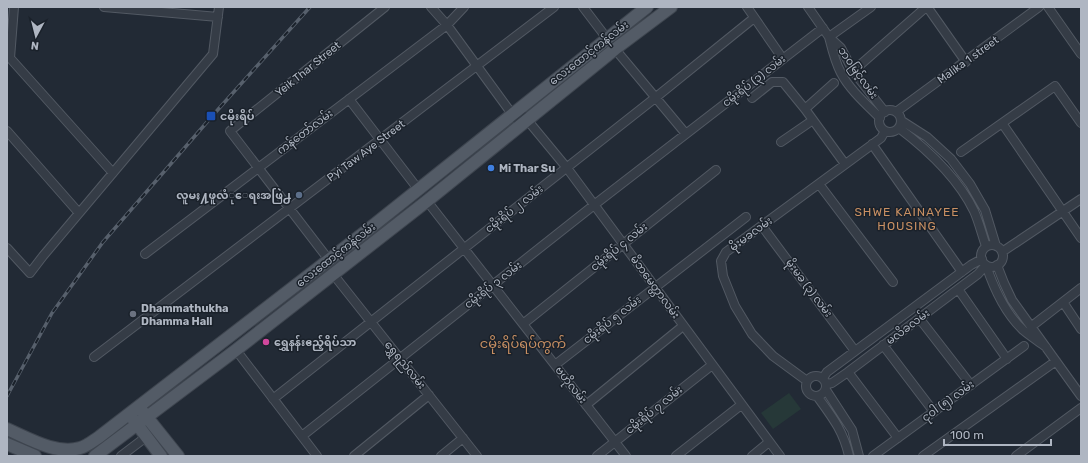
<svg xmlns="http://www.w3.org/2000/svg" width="1088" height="463" viewBox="0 0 1088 463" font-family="Rubik,'Noto Sans Myanmar',sans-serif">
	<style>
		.green { fill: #263838 }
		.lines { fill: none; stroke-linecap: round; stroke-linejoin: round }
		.minor-casing { stroke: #525963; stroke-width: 10 }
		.primary-casing { stroke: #3e454f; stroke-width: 14 }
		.minor { stroke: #353c46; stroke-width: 8 }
		.primary { stroke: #535b66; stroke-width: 12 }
		.rail-casing { stroke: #57606c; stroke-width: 3.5 }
		.rail { stroke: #1a212a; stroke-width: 2; stroke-dasharray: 6; stroke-linecap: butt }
		.transit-dot { fill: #1a4fb4; stroke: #1a212a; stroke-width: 1.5 }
		.shop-dot { fill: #3f7fe0; stroke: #1a212a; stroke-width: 1.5 }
		.service-dot { fill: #5c6f8a; stroke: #1a212a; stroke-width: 1.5 }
		.worship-dot { fill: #6b7280; stroke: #1a212a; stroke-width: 1.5 }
		.hotel-dot { fill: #d1479c; stroke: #1a212a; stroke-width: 1.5 }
		.labels { text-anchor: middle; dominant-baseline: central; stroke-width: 3; stroke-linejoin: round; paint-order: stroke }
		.street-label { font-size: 11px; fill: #afb6c2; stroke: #1a212a }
		.poi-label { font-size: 11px; font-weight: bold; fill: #afb6c2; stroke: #1a212a; text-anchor: start }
		.neighbourhood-label { font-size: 12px; letter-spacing: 1px; fill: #c99063; stroke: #1a212a }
		.quarter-label { font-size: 13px; fill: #c99063; stroke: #1a212a }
	</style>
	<rect width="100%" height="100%" fill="#222a35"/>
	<path class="green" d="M789,393l12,16 -28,20 -12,-16z"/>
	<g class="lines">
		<defs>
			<path id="minor" d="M14,7l-4,51 103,115
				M104,7l114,10
				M431,7l16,18 65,89 10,11
				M583,7l32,42 71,85
				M747,7l36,52
				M808,7l21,30 12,11 12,23 32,41
				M1048,7l33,47
				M829,37c3,12 6,25 12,36 8,16 26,32 39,45
				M829,37l42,-30
				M860,65l65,-57h3l38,54
				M752,98l20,-16h11l22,27 40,55
				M349,99l69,90
				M805,109l29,-26
				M879 121a11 11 0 1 1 22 0a11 11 0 1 1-22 0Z
				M896,112l143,-105
				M524,116l43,52 213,288
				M902,121l25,16 24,22 19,25 15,26 11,36
				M1002,123l79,115
				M899,128c29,22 59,50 75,83 5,11 8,24 12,35
				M7,131l72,82
				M781,142l32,-22
				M872,144l90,128
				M961,152l94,-66 26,37
				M819,184l74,98
				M427,201l199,255
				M762,226l93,125
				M981 256a11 11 0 1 1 22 0a11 11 0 1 1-22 0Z
				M7,248l23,25 13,-17 170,-202 6,-47
				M1002,252l79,-53
				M145,254l302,-229 17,-18
				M329,260l-99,-129 155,-124
				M997,265l7,18 8,17 69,96
				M333,274l144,182
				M958,289l49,70
				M1063,302l18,27
				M919,318l52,67
				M523,324l193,-154
				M1032,326l49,-38
				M883,345l51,67
				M236,350l81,106
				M94,357l460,-350
				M555,365l191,-148
				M848,372l50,66
				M806 386a10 10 0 1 1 20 0a10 10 0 1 1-20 0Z
				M823,378l4,-6 144,-107 11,-6
				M807,381l-34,-25 -21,-22 -17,-28 -12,-30 -2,-15 5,-9 155,-114 4,-7
				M827,384l5,-1 16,-11 130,-98 8,-9c8,24 19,48 37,65 7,6 15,11 23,17
				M826,390l26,40 7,26
				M817,396c15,21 26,34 32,60
				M273,399l382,-301 99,-80
				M586,405l97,-79
				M302,436l292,-231 229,-177
				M121,456l25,-19
				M354,456l75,-61
				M441,456l22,-18
				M597,456l115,-91
				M676,456l65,-51
				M752,456l17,-14
				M873,456l151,-110
				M923,456l133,-95
				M1016,456l65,-48"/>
			<path id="primary" d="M142,411l36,45
				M133,419l28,37
				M7,429c21,9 49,26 73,19 7,-2 13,-7 19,-11l266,-205 282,-225
				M7,444l28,12
				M95,456l141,-106 191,-149 188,-152 56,-42"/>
		</defs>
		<use href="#minor" class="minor-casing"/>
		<use href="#primary" class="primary-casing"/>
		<use href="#minor" class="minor"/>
		<use href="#primary" class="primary"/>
		<defs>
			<path id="rail" d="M7,396l45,-83 51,-71 111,-128 96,-107"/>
		</defs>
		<use href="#rail" class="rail-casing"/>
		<use href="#rail" class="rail"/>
	</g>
	<rect class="transit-dot" x="206" y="111" width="10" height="10" rx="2"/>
	<circle class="shop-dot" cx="491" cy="168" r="4"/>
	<circle class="service-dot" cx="299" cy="195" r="4"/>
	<circle class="worship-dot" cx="133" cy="314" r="4"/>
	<circle class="hotel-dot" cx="266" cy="342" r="4"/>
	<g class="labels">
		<g class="street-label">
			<text transform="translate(589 53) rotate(-38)">လေးထောင့်ကန်လမ်း</text>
			<text transform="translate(968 60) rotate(-36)">Malika 1 street</text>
			<text transform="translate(308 69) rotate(-39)">Yeik Thar Street</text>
			<text transform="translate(858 73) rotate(55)">ဘ၀မြင့်လမ်း</text>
			<text transform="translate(754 81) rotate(-38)">ငမိုးရိပ် (၃) လမ်း</text>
			<text transform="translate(305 132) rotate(-37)">ကန်တော်လမ်း</text>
			<text transform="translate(366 151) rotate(-37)">Pyi Taw Aye Street</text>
			<text transform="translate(514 209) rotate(-38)">ငမိုးရိပ် ၂ လမ်း</text>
			<text transform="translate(751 234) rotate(-36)">မိုးမခလမ်း</text>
			<text transform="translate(619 247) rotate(-39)">ငမိုးရိပ် ၄ လမ်း</text>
			<text transform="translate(336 255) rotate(-38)">လေးထောင့်ကန်လမ်း</text>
			<text transform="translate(493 285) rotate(-38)">ငမိုးရိပ် ၃ လမ်း</text>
			<text transform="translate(655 287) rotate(54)">မိဘမေတ္တာလမ်း</text>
			<text transform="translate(809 288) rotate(53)">မိုးမခ (၃) လမ်း</text>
			<text transform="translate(612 320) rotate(-38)">ငမိုးရိပ် ၅ လမ်း</text>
			<text transform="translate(908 327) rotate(-37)">မလိခလမ်း</text>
			<text transform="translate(405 365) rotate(51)">ရွှေရည်လမ်း</text>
			<text transform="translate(571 385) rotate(52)">ဗဟိုလမ်း</text>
			<text transform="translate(948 401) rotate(-36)">ငုဝါ (၅) လမ်း</text>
			<text transform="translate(654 410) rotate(-39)">ငမိုးရိပ် ၇ လမ်း</text>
		</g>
		<g class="poi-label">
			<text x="220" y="116">ငမိုးရိပ်</text>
			<text x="499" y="168">Mi Thar Su</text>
			<text x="291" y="195" text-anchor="end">လူမႈ႔ဖူလံုေရးအဖြဲ႕</text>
			<text x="141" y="308">Dhammathukha<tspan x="141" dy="13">Dhamma Hall</tspan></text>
			<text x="274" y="342">ရွှေနန်းဧည့်ရိပ်သာ</text>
		</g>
		<g class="neighbourhood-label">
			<text x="907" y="212">SHWE KAINAYEE<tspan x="907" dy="14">HOUSING</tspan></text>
		</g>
		<g class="quarter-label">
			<text x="523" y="343">ငမိုးရိပ်ရပ်ကွက်</text>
		</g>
	</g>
	<rect width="1088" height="463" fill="none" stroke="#afb6c2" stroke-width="16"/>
	<g transform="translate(36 36) rotate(187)" stroke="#1a212a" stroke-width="3" paint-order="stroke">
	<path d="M0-3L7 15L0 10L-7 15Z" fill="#afb6c2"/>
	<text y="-6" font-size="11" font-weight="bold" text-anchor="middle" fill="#afb6c2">N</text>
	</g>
	<path d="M944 439v6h107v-6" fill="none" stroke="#afb6c2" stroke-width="2"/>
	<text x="950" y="439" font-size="12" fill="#afb6c2" stroke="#1a212a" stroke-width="3" paint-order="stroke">100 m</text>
</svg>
